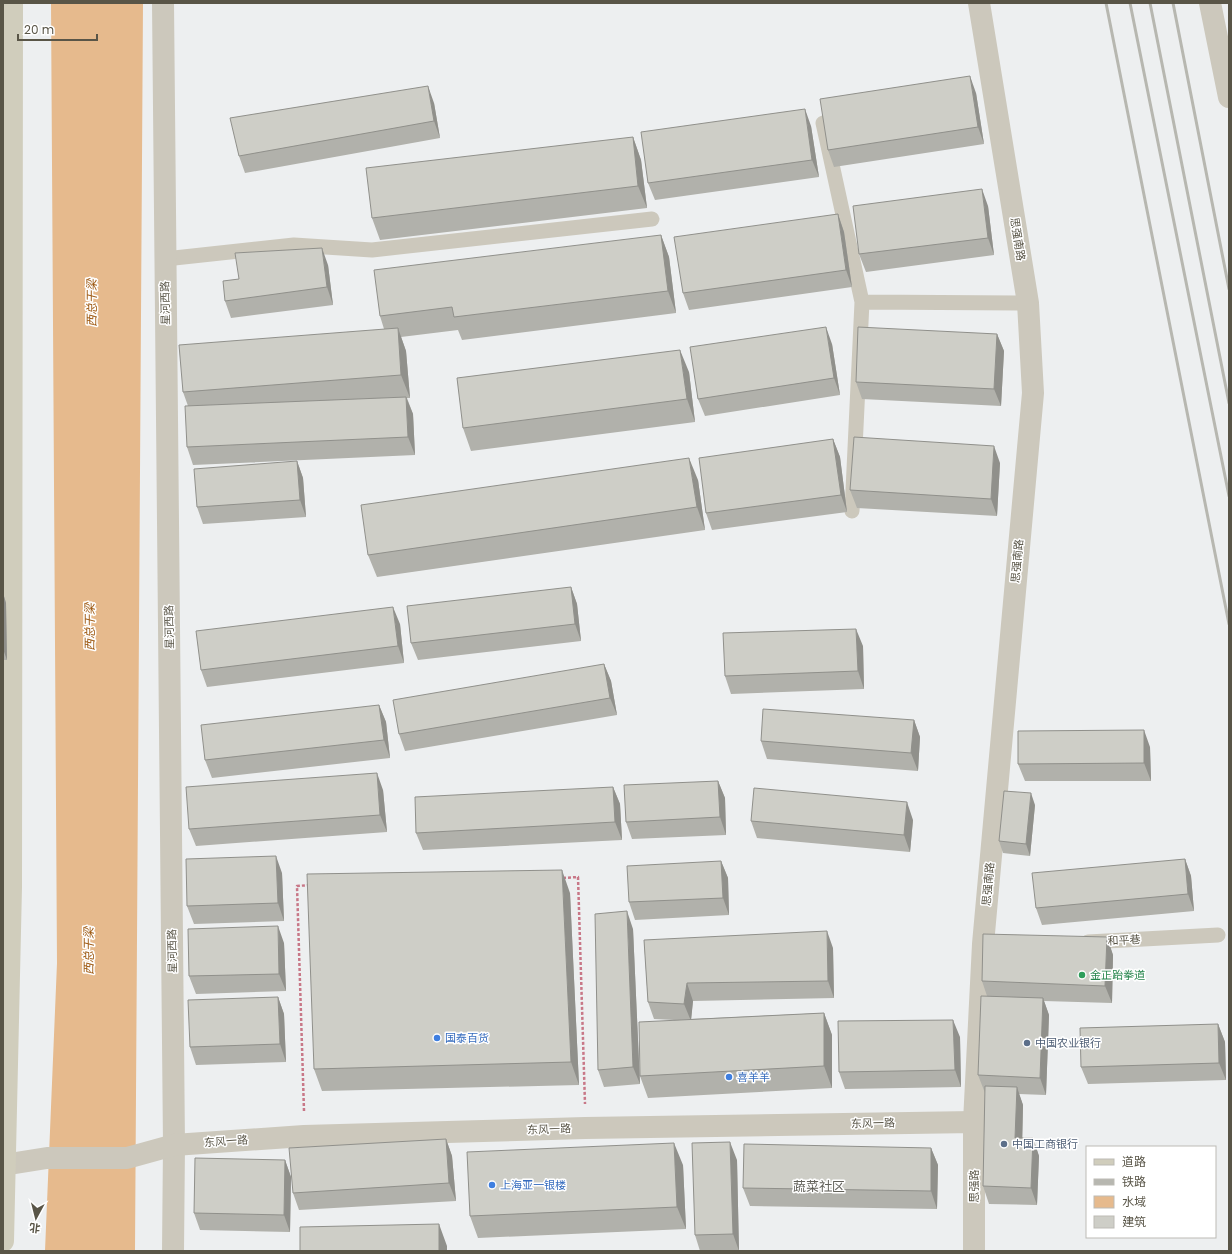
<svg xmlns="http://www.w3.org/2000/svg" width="1232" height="1254" viewBox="0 0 1232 1254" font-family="Poppins,'Noto Sans SC',sans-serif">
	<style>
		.water { fill: #e6ba8d }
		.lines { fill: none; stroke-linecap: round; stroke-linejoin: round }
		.path { stroke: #c87787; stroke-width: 2.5; stroke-dasharray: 3 2; stroke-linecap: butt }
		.service { stroke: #ccc8bc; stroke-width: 15 }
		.minor { stroke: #ccc8bc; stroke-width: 22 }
		.tertiary { stroke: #ccc8bc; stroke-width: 22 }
		.secondary { stroke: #d0cdbc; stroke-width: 22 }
		.rail { stroke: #b7b7b0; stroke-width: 3 }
		.wall { fill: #b1b1ab }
		.shaded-wall { fill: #90908b }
		.building { fill: #cecec7; stroke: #90908b }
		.leisure-dot { fill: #2e9e5b; stroke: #fff; stroke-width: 1.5 }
		.shop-dot { fill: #3f7fe0; stroke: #fff; stroke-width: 1.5 }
		.service-dot { fill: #5c6f8a; stroke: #fff; stroke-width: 1.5 }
		.labels { text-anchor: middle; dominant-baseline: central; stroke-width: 3; stroke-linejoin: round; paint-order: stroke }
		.street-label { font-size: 11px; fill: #595547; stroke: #fff }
		.leisure-label { font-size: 11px; fill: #27864d; stroke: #fff; text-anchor: start }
		.shop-label { font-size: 11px; fill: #366cbe; stroke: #fff; text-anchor: start }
		.service-label { font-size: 11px; fill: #4e5e75; stroke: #fff; text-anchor: start }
		.water-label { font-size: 12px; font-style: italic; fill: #9f5b14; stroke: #fff }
		.quarter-label { font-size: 13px; fill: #62615a; stroke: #fff }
	</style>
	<rect width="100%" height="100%" fill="#edeff0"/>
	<path class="water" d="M51,3h92l-8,1248h-90l12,-288z"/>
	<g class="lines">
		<path class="path" d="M563,878l15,-1 7,227
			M304,1111l-7,-225 13,-1"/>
		<path class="service" d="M823,123l39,179
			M165,259l129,-14 78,5 280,-31
			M852,511l10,-209 166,1
			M1088,942l130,-7"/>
		<path class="minor" d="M163,3l11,1142 -1,106
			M1210,3l19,94
			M974,1122l9,-178 50,-551 -5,-90 -49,-300"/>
		<path class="tertiary" d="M3,1165l44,-7h80l47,-13 130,-9 281,-8 389,-6v129"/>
		<path class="secondary" d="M3,1241l8,-354 1,-884"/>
		<path class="rail" d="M1106,3l123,621
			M1130,3l99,493
			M1150,3l79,400
			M1173,3l56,286"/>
	</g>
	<path class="wall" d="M976,93l8,51 -150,23 -6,-17z
		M434,103l6,35 -195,35 -6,-17z
		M811,126l8,51 -164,23 -7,-17z
		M633,137l8,23 6,48 -267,32 -8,-22z
		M988,206l6,49 -128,17 -7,-18z
		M838,214l6,18 8,55 -163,23 -6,-17z
		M661,235l8,22 7,56 -214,27 -4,-10 -57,7 5,14 4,47h-3l6,16 2,41 -222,10 -6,-18 1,-41 -5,-14 201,-63 -4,-13z
		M328,265l5,40 -102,13 -6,-17 14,-22z
		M997,334l7,17 -3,55 -139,-7 -6,-17z
		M832,344l8,51 -135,21 -7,-17z
		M689,372l6,50 -224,29 -8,-23z
		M833,439l7,18 7,55 -135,18 -6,-17z
		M297,461l6,17 3,39 -103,7 -6,-17z
		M1000,463l-3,53 -140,-8 -7,-18z
		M698,480l7,50 -328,47 -9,-22z
		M571,587l6,17 4,37 -163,19 -7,-17z
		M3,593l3,10 1,57h-4z
		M400,624l4,39 -197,24 -6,-17z
		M863,646l1,43 -133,5 -6,-18z
		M604,664l7,17 6,34 -212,36 -6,-17z
		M379,705l7,17 4,36 -178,20 -7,-18z
		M914,720l6,17 -2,34 -151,-12 -6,-18z
		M1150,747l1,34h-126l-7,-17z
		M718,781l7,17 1,37 -94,4 -6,-17z
		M613,787l7,17 2,36 -199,10 -7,-17z
		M383,790l4,42 -191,14 -7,-17z
		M1035,805l-5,51 -27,-3 -4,-12z
		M913,820l-3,32 -153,-14 -6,-17z
		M1185,859l6,17 3,35 -152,14 -6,-17z
		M721,861l7,17 1,37 -94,5 -6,-18z
		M282,873l2,48 -90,3 -7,-18z
		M570,893l9,192 -257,6 -8,-22z
		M633,929l7,155 -36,3 -6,-17z
		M1107,937l6,18 -1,48 -68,-2 5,14 -3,80 -27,-1 4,11 -1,33h11l6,18 -2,49 -48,-1 -6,-18 2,-93 -7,-18 9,-79 -5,-15z
		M644,940l189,8 1,50 -141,3 -2,18 133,-6 8,22v53l-184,10 -8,-22 34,-56 -20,-1 -6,-17z
		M284,943l2,48 -90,3 -7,-18z
		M278,997l6,17 2,48 -90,3 -6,-18z
		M1218,1024l7,18 1,38 -138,4 -7,-17z
		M960,1037l1,50 -116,2 -6,-17z
		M446,1139l6,17 4,45 -157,9 -6,-17z
		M931,1148l7,17 -1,44 -187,-3 -7,-18z
		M285,1160l6,17 -1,55 -90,-2 -6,-17z
		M737,1160l2,91h-39l-5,-16z
		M683,1165l3,64 -208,9 -8,-22z"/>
	<path class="shaded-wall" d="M970,76l6,17 8,51 -6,-17z
		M428,86l6,17 6,35 -6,-17z
		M805,109l6,17 8,51 -7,-17z
		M633,137l8,23 6,48 -9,-22z
		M982,189l6,17 6,49 -6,-17z
		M838,214l6,18 8,55 -6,-17z
		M661,235l8,22 7,56 -8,-22z
		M322,248l6,17 5,40 -6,-18z
		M826,327l6,17 8,51 -6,-17z
		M398,328l8,23 4,47 -9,-23z
		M997,334l7,17 -3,55 -7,-17z
		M680,350l9,22 6,50 -8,-23z
		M406,397l7,17 2,41 -7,-18z
		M833,439l7,18 7,55 -6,-17z
		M994,446l6,17 -3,53 -6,-17z
		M689,458l9,22 7,50 -8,-23z
		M297,461l6,17 3,39 -6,-17z
		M571,587l6,17 4,37 -6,-17z
		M3,593l3,10 1,57 -4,-11z
		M393,607l7,17 4,39 -6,-17z
		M856,629l7,17 1,43 -6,-18z
		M604,664l7,17 6,34 -7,-17z
		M379,705l7,17 4,36 -6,-18z
		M914,720l6,17 -2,34 -7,-18z
		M1144,730l6,17 1,34 -7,-18z
		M377,773l6,17 4,42 -7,-17z
		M718,781l7,17 1,37 -6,-18z
		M613,787l7,17 2,36 -7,-18z
		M1031,793l4,12 -5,51 -4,-12z
		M907,802l6,18 -3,32 -6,-17z
		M276,856l6,17 2,48 -6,-18z
		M1185,859l6,17 3,35 -6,-17z
		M721,861l7,17 1,37 -6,-17z
		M562,870l8,23 9,192 -8,-23z
		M627,911l6,18 7,155 -7,-17z
		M278,926l6,17 2,48 -7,-17z
		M827,931l6,17 1,50 -6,-17z
		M1107,937l6,18 -1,48 -7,-17z
		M687,983l6,18 -2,20 -7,-17z
		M278,997l6,17 2,48 -6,-18z
		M1043,998l6,17 -3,80 -6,-17z
		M824,1013l8,22v53l-8,-22z
		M953,1020l7,17 1,50 -6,-17z
		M1218,1024l7,18 1,38 -7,-17z
		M1017,1087l6,18 -1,50 -7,-17z
		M1033,1138l6,18 -2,49 -6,-17z
		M446,1139l6,17 4,45 -7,-18z
		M730,1142l7,18 2,91 -6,-17z
		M674,1143l9,22 3,64 -9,-22z
		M931,1148l7,17 -1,44 -6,-18z
		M285,1160l6,17 -1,55 -6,-17z
		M439,1224l8,22v5h-8z"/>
	<path class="building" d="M970,76l8,51 -150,23 -8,-51z
		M428,86l6,35 -195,35 -9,-38z
		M805,109l7,51 -164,23 -7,-51z
		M633,137l5,49 -266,32 -6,-50z
		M982,189l6,49 -129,16 -6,-48z
		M838,214l8,56 -163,23 -9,-56z
		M661,235l7,56 -214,26 -2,-10 -72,9 -6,-46z
		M322,248l5,39 -102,14 -2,-20 16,-2 -4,-26z
		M826,327l8,51 -136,21 -8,-52z
		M858,327l139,7 -3,55 -138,-7z
		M398,328l3,47 -218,17 -4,-47z
		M680,350l7,49 -224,29 -6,-50z
		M406,397l2,40 -221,10 -2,-41z
		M854,437l140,9 -3,53 -141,-9z
		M833,439l8,56 -135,18 -7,-55z
		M689,458l8,49 -329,48 -7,-50z
		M297,461l3,39 -103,7 -3,-38z
		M571,587l4,37 -164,19 -4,-37z
		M393,607l5,39 -197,24 -5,-39z
		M856,629l2,42 -133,5 -2,-43z
		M604,664l6,34 -211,36 -6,-34z
		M379,705l5,35 -179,20 -4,-35z
		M763,709l151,11 -3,33 -150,-12z
		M1144,730v33l-126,1v-33z
		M377,773l3,42 -191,14 -3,-42z
		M718,781l2,36 -94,5 -2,-37z
		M613,787l2,35 -199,11 -1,-36z
		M754,788l153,14 -3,33 -153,-14z
		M1004,791l27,2 -5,51 -27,-3z
		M276,856l2,47 -91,3 -1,-47z
		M1185,859l3,35 -152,14 -4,-35z
		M721,861l2,37 -94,4 -2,-36z
		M562,870l9,192 -257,7 -7,-195z
		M627,911l6,156 -35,3 -3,-156z
		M278,926l1,48 -90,2 -1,-47z
		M827,931l1,50 -141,2 -3,21 -36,-2 -4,-62z
		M983,934l124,3 -2,49 -123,-5z
		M981,996l62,2 -3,80 -62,-3z
		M278,997l2,47 -90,3 -2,-47z
		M824,1013v53l-184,10 -1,-54z
		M953,1020l2,50 -116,2 -1,-51z
		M1218,1024l1,39 -138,4 -1,-39z
		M985,1086l32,1 -2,51h18l-2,50 -48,-2z
		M446,1139l3,44 -156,10 -4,-45z
		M730,1142l3,92 -38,1 -3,-92z
		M674,1143l3,64 -207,9 -3,-64z
		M744,1144l187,4v43l-188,-3z
		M195,1158l90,2 -1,55 -90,-2z
		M439,1224v27h-139v-24z"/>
	<circle class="leisure-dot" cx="1082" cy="975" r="4"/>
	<g class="shop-dot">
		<circle cx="437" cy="1038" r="4"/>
		<circle cx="729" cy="1077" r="4"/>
		<circle cx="492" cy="1185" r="4"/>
	</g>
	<g class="service-dot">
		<circle cx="1027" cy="1043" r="4"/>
		<circle cx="1004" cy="1144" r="4"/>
	</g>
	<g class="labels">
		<g class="street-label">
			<text transform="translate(1018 239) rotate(81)">思强南路</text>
			<text transform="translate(165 303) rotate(-91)">星河西路</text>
			<text transform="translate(1017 561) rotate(-85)">思强南路</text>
			<text transform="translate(169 627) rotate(-91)">星河西路</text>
			<text transform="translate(988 884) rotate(-85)">思强南路</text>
			<text transform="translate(1124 940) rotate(-3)">和平巷</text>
			<text transform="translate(172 951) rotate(-91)">星河西路</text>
			<text transform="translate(873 1123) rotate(-1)">东风一路</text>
			<text transform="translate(549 1129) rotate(-2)">东风一路</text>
			<text transform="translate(226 1141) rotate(-4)">东风一路</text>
			<text transform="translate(974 1186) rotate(-90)">思强路</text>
		</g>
		<g class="leisure-label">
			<text x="1090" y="975">金正跆拳道</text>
		</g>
		<g class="shop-label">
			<text x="445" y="1038">国泰百货</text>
			<text x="737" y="1077">喜羊羊</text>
			<text x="500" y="1185">上海亚一银楼</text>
		</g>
		<g class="service-label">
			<text x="1035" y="1043">中国农业银行</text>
			<text x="1012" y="1144">中国工商银行</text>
		</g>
		<g class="water-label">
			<text transform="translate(91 303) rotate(-90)">西总干梁</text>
			<text transform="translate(89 627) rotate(-90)">西总干梁</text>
			<text transform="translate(88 951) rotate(-90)">西总干梁</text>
		</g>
		<g class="quarter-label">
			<text x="819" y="1186">蔬菜社区</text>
		</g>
	</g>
	<rect width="1232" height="1254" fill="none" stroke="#595547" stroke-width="8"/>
	<rect x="1086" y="1146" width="130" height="92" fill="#ffffff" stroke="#bdbbb5"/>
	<rect x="1094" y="1159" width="20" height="6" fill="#d0cdbc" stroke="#bdbbb5"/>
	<text x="1122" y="1166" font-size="12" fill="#595547">道路</text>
	<rect x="1094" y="1179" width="20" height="6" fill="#b7b7b0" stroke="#bdbbb5"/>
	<text x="1122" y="1186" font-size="12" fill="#595547">铁路</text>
	<rect x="1094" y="1196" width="20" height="12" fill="#e6ba8d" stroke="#bdbbb5"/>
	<text x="1122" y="1206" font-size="12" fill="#595547">水域</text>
	<rect x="1094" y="1216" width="20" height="12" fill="#cecec7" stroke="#bdbbb5"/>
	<text x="1122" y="1226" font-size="12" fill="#595547">建筑</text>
	<g transform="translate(36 1218) rotate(187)" stroke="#ffffff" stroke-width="3" paint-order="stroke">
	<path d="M0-3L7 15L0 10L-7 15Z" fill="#595547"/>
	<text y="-6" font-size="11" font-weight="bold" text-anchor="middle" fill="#595547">北</text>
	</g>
	<path d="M18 34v6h79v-6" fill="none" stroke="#595547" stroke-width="2"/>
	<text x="24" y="34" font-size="12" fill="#595547" stroke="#ffffff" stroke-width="3" paint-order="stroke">20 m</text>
</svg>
